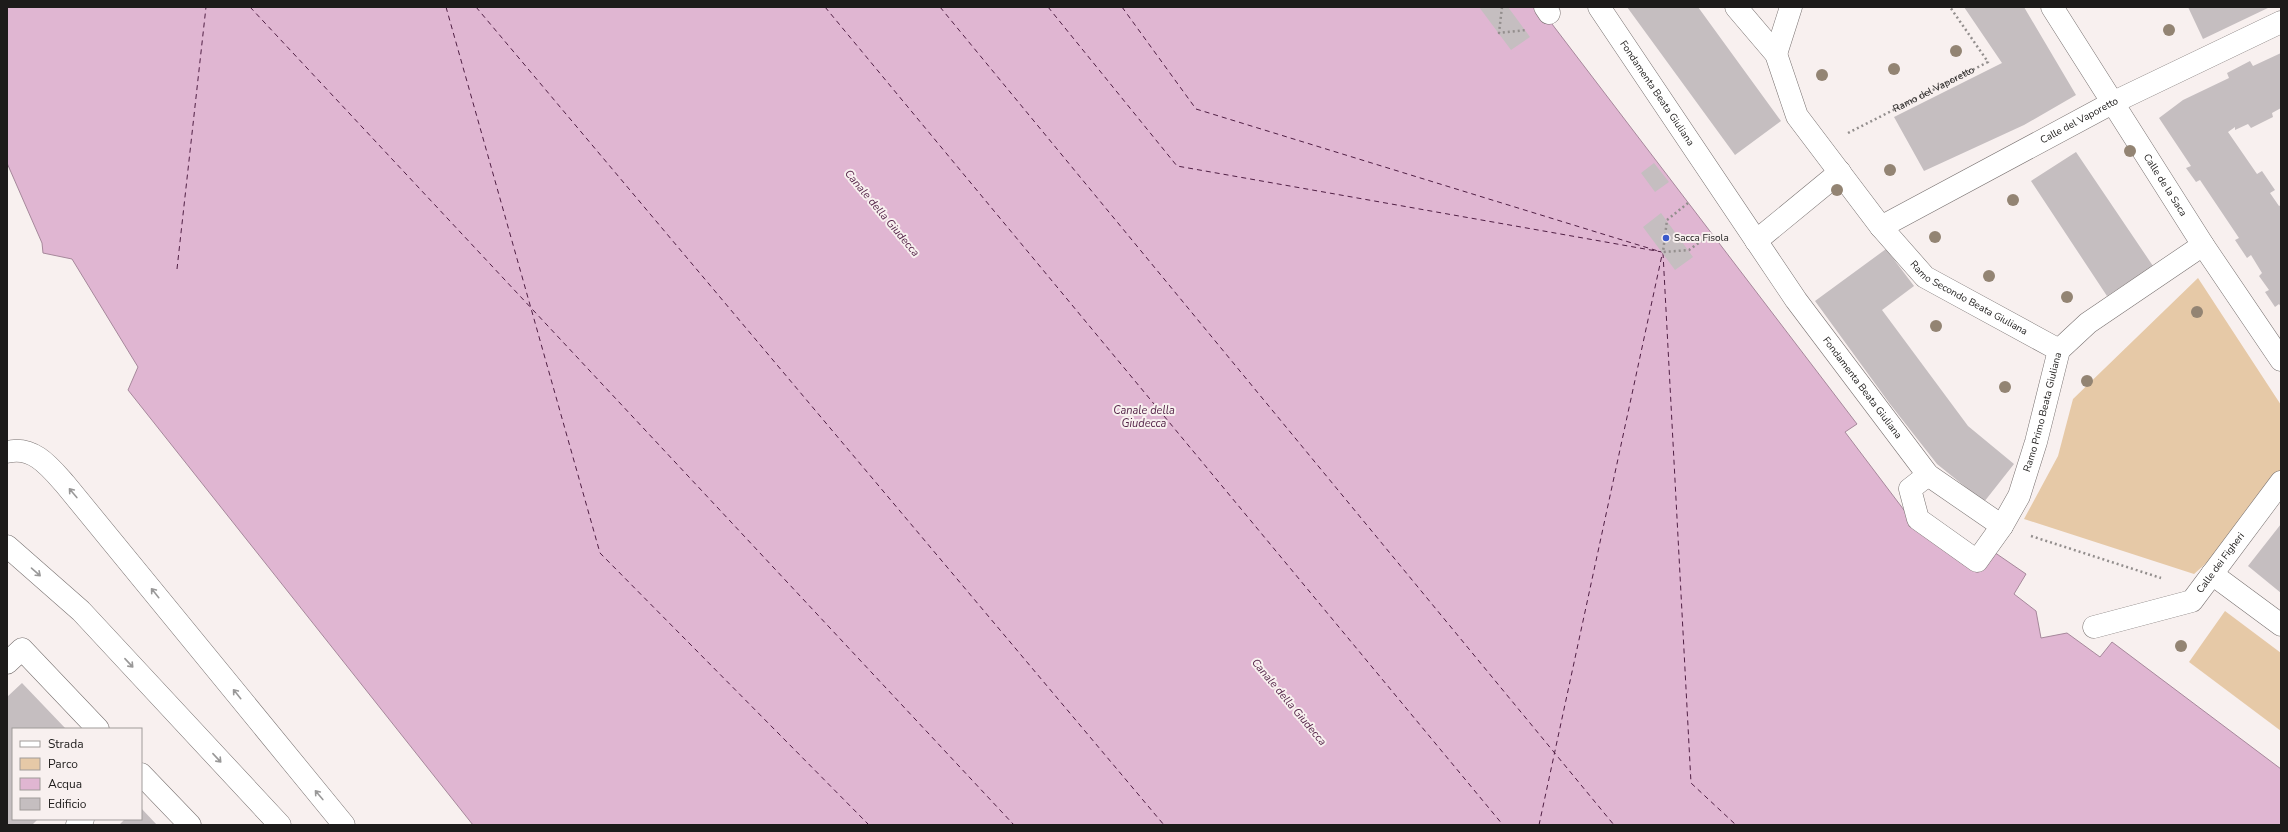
<svg xmlns="http://www.w3.org/2000/svg" width="2288" height="832" viewBox="0 0 2288 832" font-family="'Nunito Sans',sans-serif">
	<style>
		.green { fill: #e6c9a7 }
		.water { fill: #e0b6d2; stroke: #a6889b }
		.lines { fill: none; stroke-linecap: round; stroke-linejoin: round }
		.ferry { stroke: #501f44; stroke-width: 1; stroke-dasharray: 5 4; stroke-linecap: butt }
		.building { fill: #c5bec0 }
		.street-casing { stroke: #797271; stroke-width: 23 }
		.path { stroke: #938e8d; stroke-width: 2.5; stroke-dasharray: 2 3; stroke-linecap: butt }
		.street { stroke: #fff; stroke-width: 22 }
		.tree { fill: #938473 }
		.oneway { stroke: #999898 }
		.poi-dot { fill: #3a59cb; stroke: #f8f0ef; stroke-width: 1.5 }
		.labels { text-anchor: middle; dominant-baseline: central; stroke-width: 4; stroke-linejoin: round; paint-order: stroke }
		.street-label { font-size: 10px; fill: #1d1b1a; stroke: #f8f0ef }
		.poi-label { font-size: 10px; fill: #1d1b1a; stroke: #f8f0ef; text-anchor: start }
		.water-label { font-size: 11px; font-style: italic; fill: #501f44; stroke: #f8f0ef }
	</style>
	<rect width="100%" height="100%" fill="#f8f0ef"/>
	<path class="green" d="M2198,278l83,127v68l-61,78 -26,23 -170,-55 34,-63 15,-57z
		M2225,611l56,42v78l-92,-69z"/>
	<path class="water" d="M7,7h1532l318,417 -12,8 65,86 68,50 13,-18 35,24 -12,20 22,17 5,27 26,-5 33,24 12,-15 169,127v56h-1808l-345,-435 10,-23 -66,-108 -29,-6 -1,-10 -35,-80z"/>
	<g class="lines">
		<path class="ferry" d="M250,7l764,818
			M446,7l154,546 269,272
			M476,7l688,818
			M825,7l678,818
			M940,7l674,818
			M1048,7l129,159 485,86
			M1122,7l74,102 462,142
			M1663,253l28,530 45,42
			M177,269l29,-262
			M1539,825l123,-570"/>
	</g>
	<path class="building" d="M1479,7h29l22,30 -19,13z
		M1627,7h71l83,114 -46,34z
		M1964,7h60l52,88 -52,30 -100,46 -30,-54 108,-54z
		M2188,7h82l-67,32z
		M2281,53v55l-9,5 1,4 -22,11 -3,-4 -13,6v-3l-7,5 29,42 5,-3 13,19 -5,3 9,13 2,-1v102l-2,-3 -4,3 -10,-15 4,-2 -10,-14 3,-3 -11,-18 -4,3 -12,-18 4,-2 -39,-58 -4,2 -10,-14 5,-2 -32,-48 24,-18 46,-22 -2,-5 23,-12 3,5z
		M2076,152l77,114 -46,30 -76,-115z
		M1654,163l15,19 -14,10 -14,-19z
		M1661,213l32,44 -18,13 -32,-43z
		M1886,249l28,37 -32,24 86,116 46,38 -30,38 -47,-38 -47,-60 -75,-103z
		M2281,524v69l-33,-27z
		M22,683l44,46h-53v90h25l-6,6h-25v-128z
		M141,808l16,17h-38l6,-6h16z"/>
	<g class="lines">
		<defs>
			<g id="street">
				<path d="M1545,7l4,6"/>
				<path id="s2" d="M1599,7l197,293 132,175 74,51"/>
				<path id="s3" d="M1736,7l40,47 21,62 84,111 44,50 134,73"/>
				<path id="s4" d="M2052,7l151,238 78,115"/>
				<path d="M1776,54l15,-47"/>
				<path id="s5" d="M1881,227l231,-124 169,-81"/>
				<path d="M1756,241l84,-69"/>
				<path d="M7,452c26,-7 43,15 58,32l279,341"/>
				<path id="s6" d="M1928,475l-18,14 8,30 59,42 25,-35 17,-30 17,-54 23,-92 29,-27 115,-78"/>
				<path d="M7,546l74,65 199,214"/>
				<path d="M2212,574l69,51"/>
				<path id="s7" d="M2094,627l98,-26 89,-119"/>
				<path d="M7,663l15,-14 76,80"/>
				<path d="M141,774l49,51"/>
				<path d="M77,825l6,-6"/>
			</g>
		</defs>
		<use href="#street" class="street-casing"/>
		<g class="path">
			<path d="M1502,7l-3,26 27,-3"/>
			<path id="s1" d="M1848,133l140,-71 -38,-55"/>
			<path d="M1688,203l-21,17 -4,32 26,-2 22,-16"/>
			<path d="M2031,536l130,42"/>
		</g>
		<use href="#street" class="street"/>
	</g>
	<g class="tree">
		<circle cx="2169" cy="30" r="6"/>
		<circle cx="1956" cy="51" r="6"/>
		<circle cx="1894" cy="69" r="6"/>
		<circle cx="1822" cy="75" r="6"/>
		<circle cx="2130" cy="151" r="6"/>
		<circle cx="1890" cy="170" r="6"/>
		<circle cx="1837" cy="190" r="6"/>
		<circle cx="2013" cy="200" r="6"/>
		<circle cx="1935" cy="237" r="6"/>
		<circle cx="1989" cy="276" r="6"/>
		<circle cx="2067" cy="297" r="6"/>
		<circle cx="2197" cy="312" r="6"/>
		<circle cx="1936" cy="326" r="6"/>
		<circle cx="2087" cy="381" r="6"/>
		<circle cx="2005" cy="387" r="6"/>
		<circle cx="2181" cy="646" r="6"/>
	</g>
	<defs><path id="oneway-shaft" d="M-6 0H5M1.5-3L5.5 0L1.5 3" fill="none" stroke-width="1.6" stroke-linecap="round" stroke-linejoin="round"/></defs>
	<g class="oneway">
		<use href="#oneway-shaft" transform="translate(73 493) rotate(-130)"/>
		<use href="#oneway-shaft" transform="translate(36 572) rotate(41)"/>
		<use href="#oneway-shaft" transform="translate(155 593) rotate(-129)"/>
		<use href="#oneway-shaft" transform="translate(129 663) rotate(47)"/>
		<use href="#oneway-shaft" transform="translate(237 694) rotate(-129)"/>
		<use href="#oneway-shaft" transform="translate(217 758) rotate(47)"/>
		<use href="#oneway-shaft" transform="translate(319 795) rotate(-130)"/>
	</g>
	<circle class="poi-dot" cx="1666" cy="238" r="4"/>
	<g class="labels">
		<g class="street-label">
			<text stroke="none"><textPath href="#s1" startOffset="96">Ramo del Vaporetto</textPath></text>
			<text stroke="none"><textPath href="#s2" startOffset="104">Fondamenta Beata Giuliana</textPath></text>
			<text stroke="none"><textPath href="#s5" startOffset="225">Calle del Vaporetto</textPath></text>
			<text stroke="none"><textPath href="#s4" startOffset="211">Calle de la Saca</textPath></text>
			<text stroke="none"><textPath href="#s3" startOffset="381">Ramo Secondo Beata Giuliana</textPath></text>
			<text stroke="none"><textPath href="#s2" startOffset="463">Fondamenta Beata Giuliana</textPath></text>
			<text stroke="none"><textPath href="#s6" startOffset="291">Ramo Primo Beata Giuliana</textPath></text>
			<text stroke="none"><textPath href="#s7" startOffset="149">Calle dei Figheri</textPath></text>
		</g>
		<g class="poi-label">
			<text x="1674" y="238">Sacca Fisola</text>
		</g>
		<g class="water-label">
			<text transform="translate(882 213) rotate(50)">Canale della Giudecca</text>
			<text x="1144" y="410">Canale della<tspan x="1144" dy="13">Giudecca</tspan></text>
			<text transform="translate(1289 702) rotate(50)">Canale della Giudecca</text>
		</g>
	</g>
	<rect width="2288" height="832" fill="none" stroke="#1d1b1a" stroke-width="16"/>
	<rect x="12" y="728" width="130" height="92" fill="#f8f0ef" stroke="#a09b9a"/>
	<rect x="20" y="741" width="20" height="6" fill="#ffffff" stroke="#a09b9a"/>
	<text x="48" y="748" font-size="12" fill="#1d1b1a">Strada</text>
	<rect x="20" y="758" width="20" height="12" fill="#e6c9a7" stroke="#a09b9a"/>
	<text x="48" y="768" font-size="12" fill="#1d1b1a">Parco</text>
	<rect x="20" y="778" width="20" height="12" fill="#e0b6d2" stroke="#a09b9a"/>
	<text x="48" y="788" font-size="12" fill="#1d1b1a">Acqua</text>
	<rect x="20" y="798" width="20" height="12" fill="#c5bec0" stroke="#a09b9a"/>
	<text x="48" y="808" font-size="12" fill="#1d1b1a">Edificio</text>
</svg>
